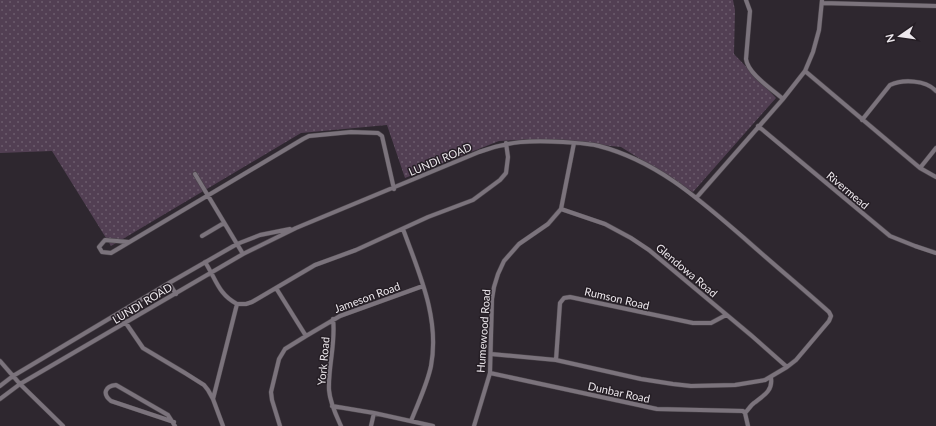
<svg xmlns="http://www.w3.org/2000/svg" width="936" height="426" viewBox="0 0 936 426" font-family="Lato,sans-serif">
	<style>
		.grass { fill: url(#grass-dots) }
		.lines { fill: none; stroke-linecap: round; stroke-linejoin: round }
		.minor-casing { stroke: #4a444a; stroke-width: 5 }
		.minor { stroke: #7b737c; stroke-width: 4 }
		.labels { text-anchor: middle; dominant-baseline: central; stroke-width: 3; stroke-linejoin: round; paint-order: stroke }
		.street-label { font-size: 11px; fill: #ede8ed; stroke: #251e25 }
	</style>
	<defs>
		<pattern id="grass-dots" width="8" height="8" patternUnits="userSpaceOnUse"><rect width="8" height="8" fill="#523f53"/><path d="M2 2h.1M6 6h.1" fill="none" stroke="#6b5b6c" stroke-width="1.8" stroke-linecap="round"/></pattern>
	</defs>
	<rect width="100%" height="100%" fill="#2e272f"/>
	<path class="grass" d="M0,0h733l2,10 -1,44 42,44 -83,94 -72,-45 -80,-8 -42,2 -94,37 -18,-53 -86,8 -190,113 -59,-95 -52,2z"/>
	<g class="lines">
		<defs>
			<path id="minor" d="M746,0l4,11 -4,48c2,15 26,30 37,40
				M822,3l114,3
				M805,71l115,97 16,9
				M862,120l28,-35c13,-6 36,-5 46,6
				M758,126l132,110 25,10 21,7
				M920,168l16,-20
				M195,174l48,80
				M697,197l86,-98 22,-28 8,-19 6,-22 3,-30
				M561,209l44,15 26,14 18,12 103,86 35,31
				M403,229c16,44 37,89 28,137 -4,19 -13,37 -20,55
				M202,236l22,-13
				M129,242l-24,-2 -6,7 3,5 9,1 192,-114 6,-3 42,-4 27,1 4,3 12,53
				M205,262c11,17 13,32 32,42l-24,95
				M169,283l7,11
				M276,288l30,48
				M237,304h9l6,-2 63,-37 41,-15 72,-33 45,-17 27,-20 6,-7 2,-16 -2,-14
				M119,313l24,35 42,25 19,12 4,5 5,9 10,27
				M333,319c3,24 -5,47 -4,71 1,13 7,25 12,36
				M556,360l4,-57 4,-5 6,-1 123,26h18l15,-8
				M0,361l20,23 43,42
				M490,373l167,36 86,2 2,2
				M0,386l13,-10 156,-93 68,-39 23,-9 30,-6
				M0,399l20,-15 223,-130 53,-26 183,-76c30,-11 52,-12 84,-10 12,1 24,1 36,4 58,15 101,54 145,92 28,25 57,49 85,74l2,4 -2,5 -33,39 -9,7 -22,13 -30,5 -44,1 -18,-2 -32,-5 -85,-19 -65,-6
				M332,406l42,7 -3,13
				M374,413l59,13
				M745,413c3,-3 6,-8 9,-10 9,-7 19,-12 17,-25
				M745,413l3,13
				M174,422l-63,-21c-9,-7 -6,-15 5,-16l52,30 7,11
				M280,426l-8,-26 -1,-8 8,-33 6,-10 21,-13 34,-20 83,-30
				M474,426l16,-53 2,-74 2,-12 4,-13 6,-13 15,-17 29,-20 13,-15 13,-66"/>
		</defs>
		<use href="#minor" class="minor-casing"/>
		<use href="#minor" class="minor"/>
	</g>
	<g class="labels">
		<g class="street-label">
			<text transform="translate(440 159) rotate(-23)">LUNDI ROAD</text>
			<text transform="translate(848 190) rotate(40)">Rivermead</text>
			<text transform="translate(687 270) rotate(40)">Glendowa Road</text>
			<text transform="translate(367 297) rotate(-20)">Jameson Road</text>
			<text transform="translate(617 298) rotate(13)">Rumson Road</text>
			<text transform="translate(142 303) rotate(-31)">LUNDI ROAD</text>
			<text transform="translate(483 331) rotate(-86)">Humewood Road</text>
			<text transform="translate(323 361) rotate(-85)">York Road</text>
			<text transform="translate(619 392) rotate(12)">Dunbar Road</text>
		</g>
	</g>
	<g transform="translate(900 36) rotate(257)" stroke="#251e25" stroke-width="3" paint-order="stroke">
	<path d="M0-3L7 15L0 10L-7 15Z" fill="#ede8ed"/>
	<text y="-6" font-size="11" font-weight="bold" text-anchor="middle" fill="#ede8ed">N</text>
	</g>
</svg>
